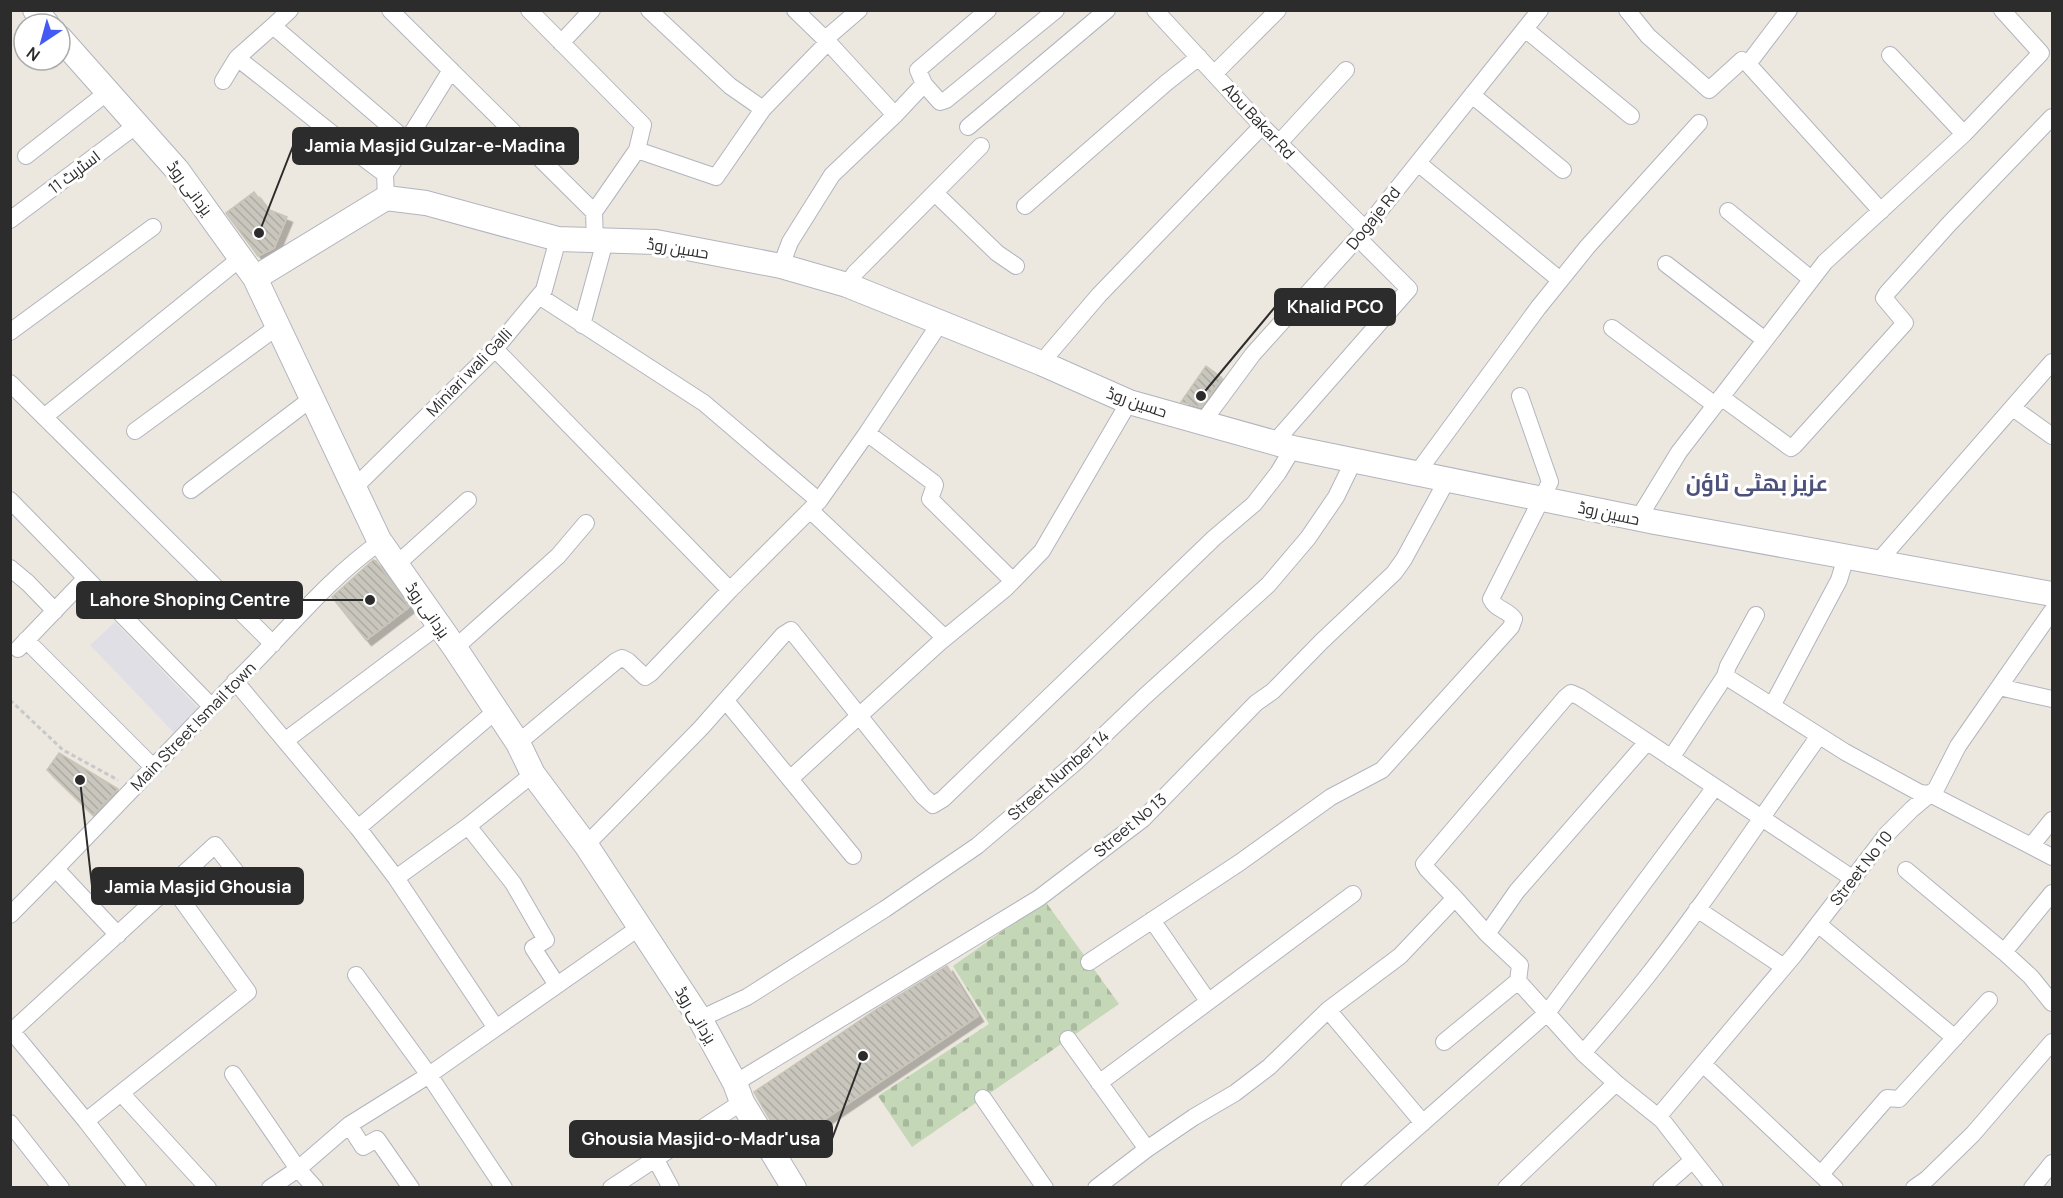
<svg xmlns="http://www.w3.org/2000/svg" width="2063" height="1198" viewBox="0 0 2063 1198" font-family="Manrope,Cairo,sans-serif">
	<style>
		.industrial { fill: #e1dfe6 }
		.cemetery { fill: url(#cemetery-stones) }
		.building { fill: url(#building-back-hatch); stroke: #c9c4b8; stroke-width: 1.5; filter: url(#shadow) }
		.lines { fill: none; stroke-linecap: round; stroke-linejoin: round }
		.street-casing { stroke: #b2b4bf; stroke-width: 18 }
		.secondary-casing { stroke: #b2b4bf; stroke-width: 26 }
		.path { stroke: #c8c8c8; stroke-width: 3; stroke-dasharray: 4.5 3; stroke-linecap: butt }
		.street { stroke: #fff; stroke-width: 16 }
		.secondary { stroke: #fff; stroke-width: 24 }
		.labels { text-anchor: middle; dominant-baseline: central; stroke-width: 6; stroke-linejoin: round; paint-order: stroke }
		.street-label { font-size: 16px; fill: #2c2c2c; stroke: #fff }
		.district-label { font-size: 22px; font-weight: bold; fill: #4d527c; stroke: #fff }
		.leader { fill: none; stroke: #2c2c2c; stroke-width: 2 }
		.callout-dot { fill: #2c2c2c; stroke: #fff; stroke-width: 2 }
		.callout { fill: #2c2c2c; stroke: #2c2c2c; stroke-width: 2 }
		.callout-label { font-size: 18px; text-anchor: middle; font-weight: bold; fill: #fff }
	</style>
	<defs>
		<pattern id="cemetery-stones" width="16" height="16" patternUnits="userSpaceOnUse" patternTransform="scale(1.5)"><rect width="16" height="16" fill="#c4d7b6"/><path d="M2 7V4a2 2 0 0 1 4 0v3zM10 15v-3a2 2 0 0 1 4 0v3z" fill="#a9b99d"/></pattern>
		<pattern id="building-back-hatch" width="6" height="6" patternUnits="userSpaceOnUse" patternTransform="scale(1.5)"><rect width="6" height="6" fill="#c9c6bd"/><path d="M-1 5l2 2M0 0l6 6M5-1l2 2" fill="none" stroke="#adaaa3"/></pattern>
		<filter id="shadow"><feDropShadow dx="5.5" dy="5.5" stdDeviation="0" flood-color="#0004"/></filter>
	</defs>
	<rect width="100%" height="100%" fill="#ede8df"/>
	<path class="industrial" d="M115,622l89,92 -24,25 -90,-94z"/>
	<path class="cemetery" d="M1045,901l74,103 -207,143 -34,-51 111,-72 -36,-58z"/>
	<path class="building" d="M254,192l13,17 20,8 -13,31 -16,8 -32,-43z
		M1206,366l16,12 -21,29 -20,-5z
		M373,560l3,1 33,46 -43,33 -34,-43z
		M59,753l59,36 -25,26 -46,-45z
		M947,966l31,50 -193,130 -31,-54 123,-83z"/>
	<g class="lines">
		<defs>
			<path id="street" d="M290,10l-17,16 134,115 -22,33 1,24
				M390,10l204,202 1,28
				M529,10l114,115 -6,25 -43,62
				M649,10l81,76 33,23 65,-67 2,-7 29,-25
				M795,10l33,32 67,73
				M988,10l-70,60 6,14 16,18 6,-2 110,-90
				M1155,10l107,116 103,103
				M1627,10l21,26 61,54 33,-30 6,4 133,147
				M273,26l-36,32c50,38 97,79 148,116
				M1525,29l106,87
				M561,43l31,-33
				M1890,55l74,79
				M1748,64l41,-54
				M1215,73l63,-63
				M223,81l14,-23
				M1472,95l91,75
				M968,127l139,-117
				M407,141l44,-71
				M1279,143l67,-73
				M637,150l79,27 47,-68
				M26,156l83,-65
				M1418,163l142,117
				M936,194l61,59 19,13
				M1025,206l141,-123 33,-26
				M1728,211l83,68
				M10,220l128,-96
				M1666,264l99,76
				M781,266l9,-24 42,-67 63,-60 29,-31
				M847,285l8,-12 126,-127
				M539,296l165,107 115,98
				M582,325l23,-84
				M1612,328l103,77
				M10,332l143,-105
				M495,349l235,241
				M1041,363l58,-68 163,-169
				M10,383l263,261
				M1721,397l67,49 3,2 4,-3 110,-122 -21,-25 3,-5 62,-69 103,-107
				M2013,408l39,28
				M44,417l198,-160
				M1202,423l51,-69 108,-120 179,-224
				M135,431l142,-104
				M867,433l67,50 1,2 -5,14 83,82
				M1274,443l135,-154 -51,-51
				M1417,473l121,-165 50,-62 111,-123
				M354,488l141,-139 49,-59 14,-51
				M191,490l120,-91
				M10,500l201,206
				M810,510l135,128
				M1638,519l41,-67 146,-190 139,-128 77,-81 -39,-43
				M1877,563l175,-201
				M396,565l72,-65
				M10,568l18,15 27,28
				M26,640l127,127
				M455,648l103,-92 28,-33
				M18,649l68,-71
				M1725,676l3,-10 28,-51
				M235,681l123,147 38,50 72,-52 65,-52
				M1999,687l53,12
				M726,701l127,155
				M1772,706l67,-126 7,-23
				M286,740l152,-114
				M518,743l98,-82 6,-3 6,3 17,16 6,-4 79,-83 89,-89 48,-68 73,-110
				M1671,758l54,-82 120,76 75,41 10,1 101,52 21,-26
				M790,779l149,-136 67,-55 36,-37 87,-149
				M468,826l45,57 33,57 -13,8 24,37
				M358,828l139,-118
				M586,845l115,-117 82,-93 8,-5 132,166 10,9 10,-6 271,-261 40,-34 24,-31 15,-25
				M2031,846l21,11
				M56,869l62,66
				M1906,870l98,82 48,-59
				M396,878l100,150 144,-101
				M1455,898l-28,-29 -3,-5 141,-166 6,-5 9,4 272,181
				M1697,909l87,58
				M10,915c83,-83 163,-170 245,-253 41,-42 77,-86 125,-120
				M1152,920l56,81
				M1818,924l137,114
				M1487,934l30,-43 130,-149
				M2004,952l27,25 21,26
				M1089,962l150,-99 92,-66 51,-27 129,-143 3,-8c-6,-9 -19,-10 -23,-20l59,-117 -30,-86
				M356,975l73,100 75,113
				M1328,1010l95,113
				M700,1019l47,-22 138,-88 92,-63 99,-84 68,-65 124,-112 40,-47 28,-41 18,-37
				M10,1029l76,92 35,-28 87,95
				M12,1031l203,-186 39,50
				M1068,1039l79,110 -51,39
				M1444,1042l74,-61
				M1583,1053c21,-24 42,-49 62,-74 62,-78 116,-162 174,-243
				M1703,1064l132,124
				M233,1074l65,95 17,19
				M735,1083l304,-185 104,-79 113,-116 17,-12 49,-50 72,-68 10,-14 43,-79
				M1099,1083l254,-189
				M121,1093l127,-101 -77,-107
				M983,1098l62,90
				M1658,1117l137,-163 92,-120 25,-25 24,-20 22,-43 94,-135
				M86,1121l52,67
				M10,1123l51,65
				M349,1125l14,22 14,-8 34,49
				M1147,1149l47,-32 41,-24 34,-26 59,-57 72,-54 55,-58 32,36 33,31 -2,16 65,72 33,30 46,37 31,40
				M655,1158l16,30
				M1821,1174l66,-76 12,1 90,-99
				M270,1188l28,-19 51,-44 80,-50 67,-47
				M611,1188l131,-86
				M1349,1188l198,-175 168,-226
				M1506,1188l110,-105
				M1661,1188l32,-28 22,28
				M1914,1188l13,-9 46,-45 79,-92
				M2032,1188l20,-25"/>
			<path id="secondary" d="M35,10l12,14
				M60,38l118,133 77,107 124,262 76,108 63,95 15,31 53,71 114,174 35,64 7,19 52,86
				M255,278l131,-80 40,5 132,36 98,3 125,24 66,19 194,78 88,39 164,46 362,74 397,72"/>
		</defs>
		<use href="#street" class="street-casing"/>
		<use href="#secondary" class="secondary-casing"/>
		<path class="path" d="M10,700l53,50 55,30"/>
		<use href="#street" class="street"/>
		<use href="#secondary" class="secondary"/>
	</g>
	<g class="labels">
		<g class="street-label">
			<text transform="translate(1259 121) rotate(47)">Abu Bakar Rd</text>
			<text transform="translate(74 172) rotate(-37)">اسٹریٹ 11</text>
			<text transform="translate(190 188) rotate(53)">یزدانی روڈ</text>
			<text transform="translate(1373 218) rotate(-51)">Dogaje Rd</text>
			<text transform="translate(678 248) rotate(9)">حسین روڈ</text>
			<text transform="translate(469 372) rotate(-46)">Miniari wali Galli</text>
			<text transform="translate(1137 402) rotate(19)">حسین روڈ</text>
			<text transform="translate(1609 513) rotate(12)">حسین روڈ</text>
			<text transform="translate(428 610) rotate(55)">یزدانی روڈ</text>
			<text transform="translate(193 726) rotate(-46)">Main Street Ismail town</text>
			<text transform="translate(1058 775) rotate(-41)">Street Number 14</text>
			<text transform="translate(1130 825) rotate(-40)">Street No 13</text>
			<text transform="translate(1861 868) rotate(-52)">Street No 10</text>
			<text transform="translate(696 1015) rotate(59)">یزدانی روڈ</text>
		</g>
		<g class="district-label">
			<text x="1757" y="483">عزیز بھٹی ٹاؤن</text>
		</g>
	</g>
	<path class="leader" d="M259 233L293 146M1201 396L1275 307M370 600L302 600M80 780L92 886M863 1056L832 1139"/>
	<g class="callout-dot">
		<circle cx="259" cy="233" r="6"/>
		<circle cx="1201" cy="396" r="6"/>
		<circle cx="370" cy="600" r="6"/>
		<circle cx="80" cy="780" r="6"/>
		<circle cx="863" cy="1056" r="6"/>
	</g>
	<g class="callout">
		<rect x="293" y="128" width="285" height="36" rx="6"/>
		<rect x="1275" y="289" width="120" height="36" rx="6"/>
		<rect x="77" y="582" width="225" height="36" rx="6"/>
		<rect x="92" y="868" width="211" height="36" rx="6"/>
		<rect x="570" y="1121" width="262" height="36" rx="6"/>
	</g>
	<g class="callout-label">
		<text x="435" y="152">Jamia Masjid Gulzar-e-Madina</text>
		<text x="1335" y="313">Khalid PCO</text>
		<text x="190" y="606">Lahore Shoping Centre</text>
		<text x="198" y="893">Jamia Masjid Ghousia</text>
		<text x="701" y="1145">Ghousia Masjid-o-Madr'usa</text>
	</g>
	<rect width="2063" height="1198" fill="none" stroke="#2c2c2c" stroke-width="24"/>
	<g transform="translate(42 42) rotate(216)"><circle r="28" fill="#ffffff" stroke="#ababab" stroke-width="1.5"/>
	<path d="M0-4.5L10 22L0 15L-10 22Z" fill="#445af5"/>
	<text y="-9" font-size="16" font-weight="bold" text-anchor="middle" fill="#2c2c2c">N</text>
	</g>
</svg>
